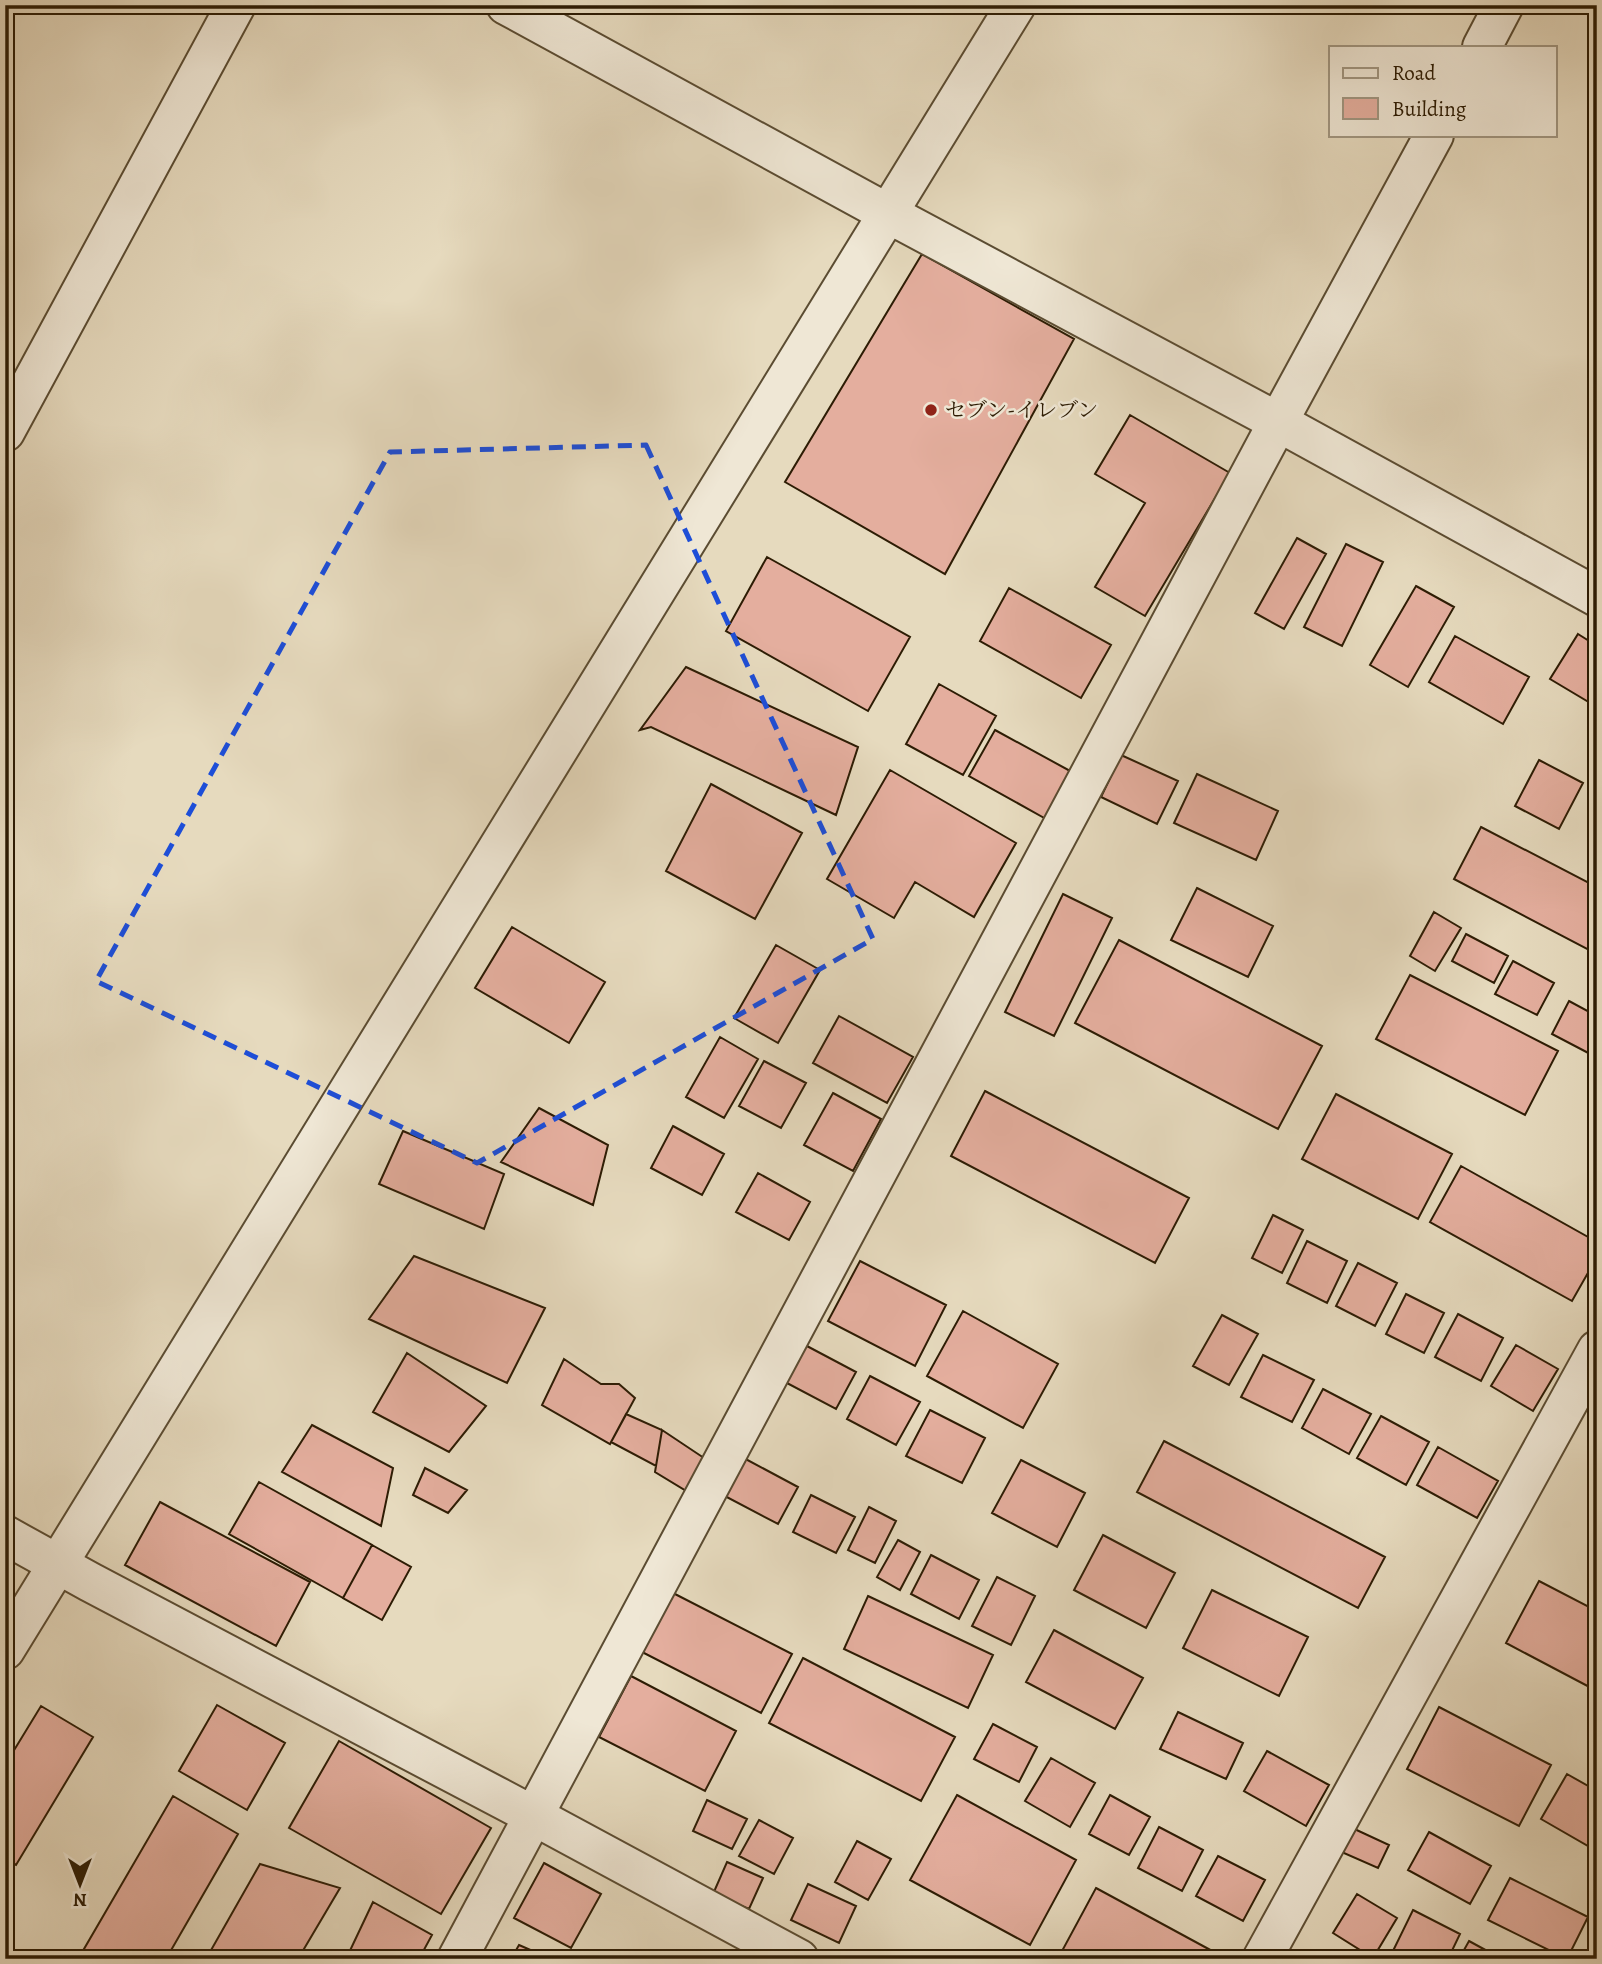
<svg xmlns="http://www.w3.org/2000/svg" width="1602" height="1964" viewBox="0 0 1602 1964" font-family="Alegreya,'Noto Serif JP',serif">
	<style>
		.building { fill: #e4ae9e; stroke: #2d1c04; stroke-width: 2 }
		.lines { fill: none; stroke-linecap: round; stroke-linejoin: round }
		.minor-casing { stroke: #5b4c32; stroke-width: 42 }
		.tertiary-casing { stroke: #5b4c32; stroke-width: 42 }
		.minor { stroke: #efe7d5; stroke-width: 38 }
		.tertiary { stroke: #efe7d5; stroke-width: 38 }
		.marked { fill: none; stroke: #1d4ed8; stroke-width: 5; stroke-dasharray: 14 9; stroke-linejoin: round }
		.poi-dot { fill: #8f2418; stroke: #efe7d5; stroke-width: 2.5 }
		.labels { text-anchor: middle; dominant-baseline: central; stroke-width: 5; stroke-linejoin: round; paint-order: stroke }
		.poi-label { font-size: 21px; fill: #2d1c04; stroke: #efe7d5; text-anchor: start }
	</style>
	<rect width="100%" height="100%" fill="#e6dabe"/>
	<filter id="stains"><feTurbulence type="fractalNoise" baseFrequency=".00286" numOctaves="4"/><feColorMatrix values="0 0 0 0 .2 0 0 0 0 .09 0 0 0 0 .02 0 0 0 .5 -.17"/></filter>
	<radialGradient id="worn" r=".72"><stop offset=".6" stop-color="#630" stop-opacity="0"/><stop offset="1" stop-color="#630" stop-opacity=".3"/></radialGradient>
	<path class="building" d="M922,254l152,85 -129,235 -160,-92z
		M1130,415l100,58 -85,143 -50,-29 50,-84 -50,-29z
		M1297,538l29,16 -42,75 -29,-16z
		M1346,544l37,18 -41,84 -38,-19z
		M767,557l143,80 -42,74 -142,-80z
		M1416,586l38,21 -46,80 -38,-22z
		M1009,588l102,57 -30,53 -101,-57z
		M1578,634l19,12v61l-47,-28z
		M1455,636l74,41 -26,47 -74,-42z
		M686,667l172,80 -22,68 -185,-88 -11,3z
		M939,684l57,32 -33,59 -57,-31z
		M995,730l77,42 -26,47 -77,-43z
		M1121,755l57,26 -21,43 -56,-27z
		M1539,760l44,23 -24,46 -44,-23z
		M890,770l126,73 -42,74 -59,-35 -21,36 -67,-39z
		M1197,774l81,37 -22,49 -82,-37z
		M711,784l91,49 -47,86 -89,-48z
		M1481,827l116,60v48l-8,15 -135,-71z
		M1197,888l76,38 -25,51 -77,-37z
		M1063,894l49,24 -58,118 -49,-24z
		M1434,912l27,16 -26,43 -25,-15z
		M512,927l93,55 -36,61 -94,-55z
		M1466,934l42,22 -14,27 -42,-22z
		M1119,940l203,106 -44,83 -203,-106z
		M776,945l44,25 -42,73 -44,-25z
		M1513,961l41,22 -17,32 -42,-21z
		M1410,975l148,76 -33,64 -149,-76z
		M1569,1001l28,15 -1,41 -44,-23z
		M839,1016l74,41 -26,46 -74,-40z
		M720,1037l38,22 -34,59 -38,-21z
		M764,1061l42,22 -25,45 -42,-22z
		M985,1091l204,107 -34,65 -204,-107z
		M833,1093l48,26 -28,52 -49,-26z
		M1336,1094l116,60 -34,65 -116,-60z
		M539,1108l69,37 -15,60 -92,-43z
		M673,1126l51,28 -22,41 -51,-27z
		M403,1131l101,43 -20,55 -105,-45z
		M1461,1166l136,76v15l-25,44 -142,-79z
		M758,1173l52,29 -21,38 -53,-28z
		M1273,1215l30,15 -21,43 -30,-15z
		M1307,1241l40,20 -20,42 -40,-20z
		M414,1256l131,52 -38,75 -138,-64z
		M860,1261l86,44 -31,61 -87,-45z
		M1358,1263l39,20 -22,43 -39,-20z
		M1406,1294l38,19 -20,40 -38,-19z
		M963,1311l95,53 -35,64 -96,-52z
		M1458,1314l45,24 -22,43 -46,-24z
		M1222,1315l36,19 -29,51 -36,-19z
		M805,1345l51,27 -20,37 -51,-27z
		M1516,1345l42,24 -25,42 -42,-25z
		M407,1353l79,53 -37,46 -76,-40z
		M1263,1355l51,25 -22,42 -51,-25z
		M564,1359l37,25h18l16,14 -25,46 -68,-39z
		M870,1376l50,26 -24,43 -49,-26z
		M1323,1389l48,25 -22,40 -47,-26z
		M930,1410l55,28 -23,45 -56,-27z
		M626,1414l36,16 -6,36 -45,-24z
		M1381,1416l48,26 -23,43 -49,-27z
		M312,1425l81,43 -12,58 -99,-54z
		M662,1430l42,28 -16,34 -33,-20z
		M1164,1441l221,116 -27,51 -221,-116z
		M1438,1447l60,34 -21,37 -60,-33z
		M740,1456l58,31 -20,37 -57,-30z
		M1021,1460l64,33 -28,54 -65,-34z
		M425,1468l42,22 -19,23 -35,-18z
		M259,1482l113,63 -29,53 -114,-64z
		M811,1495l44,22 -19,36 -43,-21z
		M160,1502l150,80 -34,64 -151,-81z
		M869,1507l27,14 -21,42 -27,-13z
		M1103,1535l72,38 -29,55 -72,-38z
		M898,1540l22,12 -20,38 -23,-13z
		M372,1545l39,22 -29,53 -39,-22z
		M931,1555l48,25 -20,39 -48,-25z
		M997,1577l38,19 -24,49 -39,-19z
		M1539,1581l58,30v80l-91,-48z
		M1212,1590l96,47 -29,59 -96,-48z
		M673,1593l119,61 -31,59 -119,-61z
		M868,1596l125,59 -25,53 -124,-59z
		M1054,1630l89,48 -28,51 -89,-47z
		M803,1658l152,79 -34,64 -152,-78z
		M631,1676l105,55 -31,60 -106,-54z
		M217,1705l68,38 -38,67 -68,-39z
		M41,1706l52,31 -77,128 -11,-6v-94z
		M1439,1707l112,58 -32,61 -112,-57z
		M1178,1712l65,31 -17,36 -66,-30z
		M993,1724l44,23 -18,35 -45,-23z
		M339,1741l152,87 -50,86 -152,-86z
		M1267,1751l62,34 -23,41 -62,-35z
		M1051,1758l44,25 -25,44 -45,-26z
		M1567,1774l30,17 -2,59 -54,-31z
		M957,1795l119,65 -46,85 -120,-65z
		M1110,1795l40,22 -21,38 -40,-21z
		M173,1796l65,38 -72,125h-65l-17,-10z
		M707,1800l40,19 -15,30 -39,-18z
		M759,1820l34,18 -19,36 -35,-18z
		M1348,1826l41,19 -11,23 -41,-18z
		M1159,1827l44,23 -21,41 -44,-23z
		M1429,1832l62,34 -21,38 -62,-34z
		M857,1841l34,18 -23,41 -33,-18z
		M1218,1856l47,24 -22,41 -47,-25z
		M727,1862l36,16 -14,31 -36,-15z
		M544,1863l57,31 -30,54 -57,-30z
		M260,1864l80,24 -42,71h-92z
		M1510,1878l78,39 -21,42 -79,-39z
		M808,1884l48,22 -17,37 -48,-23z
		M1096,1888l131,71h-150l-15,-8z
		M1357,1894l40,24 -24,40 -40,-25z
		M373,1902l59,33 -13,24h-73z
		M1413,1910l47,24 -12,25h-53l-5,-2z
		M1469,1941l33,18h-43z
		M519,1945l32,14h-40z"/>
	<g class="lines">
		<defs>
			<path id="minor" d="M506,5l381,208
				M1482,47l22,-42
				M5,432l231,-427
				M5,1535l85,47 444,234 265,143
				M457,1959l821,-1537 156,-287
				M1262,1959l335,-609"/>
			<path id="tertiary" d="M887,213l391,209 319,175
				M5,1650l1011,-1645"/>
		</defs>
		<use href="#minor" class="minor-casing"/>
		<use href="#tertiary" class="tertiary-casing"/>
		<use href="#minor" class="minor"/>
		<use href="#tertiary" class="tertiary"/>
	</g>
	<path class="marked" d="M646,445l227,494 -396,224 -381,-182 294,-529z"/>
	<circle class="poi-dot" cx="931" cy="410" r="7"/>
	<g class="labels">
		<g class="poi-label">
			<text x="945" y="410">セブン-イレブン</text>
		</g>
	</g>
	<rect width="1602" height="1964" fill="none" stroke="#e6dabe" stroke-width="28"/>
	<rect x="7" y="7" width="1588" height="1950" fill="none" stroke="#2d1c04" stroke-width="3.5"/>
	<rect x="14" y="14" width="1574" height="1936" fill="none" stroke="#2d1c04" stroke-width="2"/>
	<rect x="1329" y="46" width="228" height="91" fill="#efe7d5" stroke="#a19681" stroke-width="2"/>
	<rect x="1343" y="68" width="35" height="10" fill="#efe7d5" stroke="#a19681" stroke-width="2"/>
	<text x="1392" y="80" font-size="21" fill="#2d1c04">Road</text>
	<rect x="1343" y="98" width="35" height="21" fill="#e4ae9e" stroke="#a19681" stroke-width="2"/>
	<text x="1392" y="116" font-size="21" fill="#2d1c04">Building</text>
	<g transform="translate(80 1884) rotate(180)" stroke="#efe7d5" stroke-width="5" paint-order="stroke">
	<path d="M0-5L12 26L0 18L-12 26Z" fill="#2d1c04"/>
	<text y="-10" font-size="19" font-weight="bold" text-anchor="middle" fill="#2d1c04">N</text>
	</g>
	<rect width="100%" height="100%" filter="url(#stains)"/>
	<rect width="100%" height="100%" fill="url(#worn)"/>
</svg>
